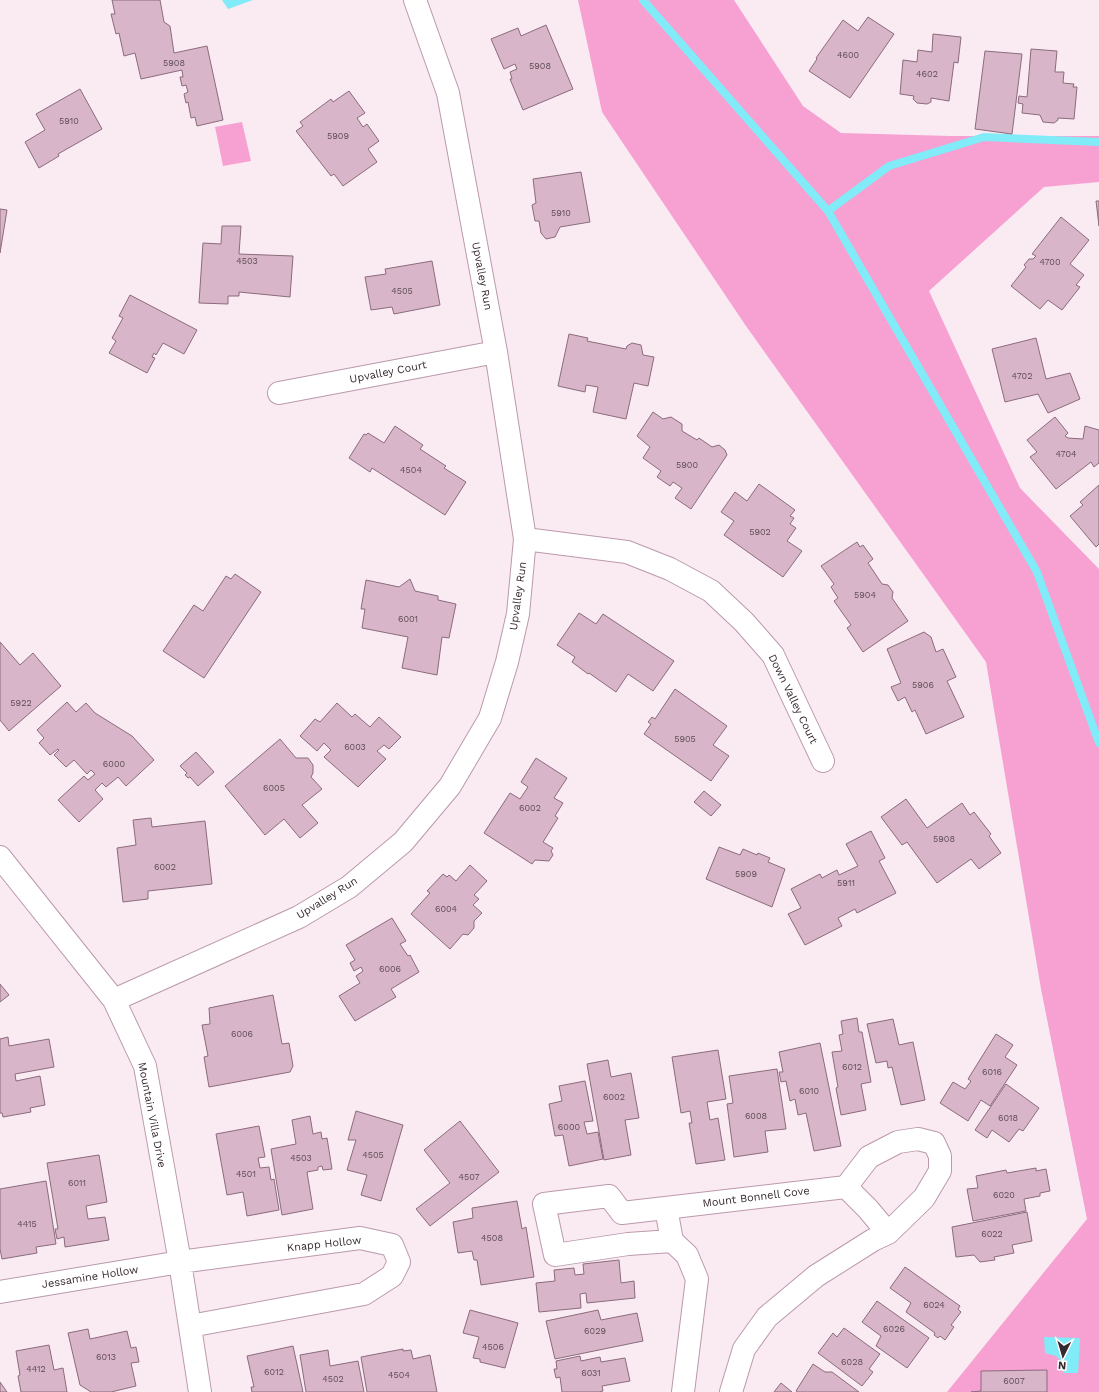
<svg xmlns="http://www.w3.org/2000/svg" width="1099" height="1392" viewBox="0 0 1099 1392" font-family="'Work Sans',sans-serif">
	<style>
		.green { fill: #f7a0d2 }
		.water { fill: #82ebf8 }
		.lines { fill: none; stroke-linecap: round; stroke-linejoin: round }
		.stream { stroke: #82ebf8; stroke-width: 8 }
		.building { fill: #d8b5c8; stroke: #8b6b7c }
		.minor-casing { stroke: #bb99ac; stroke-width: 24 }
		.minor { stroke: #fff; stroke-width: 22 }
		.labels { text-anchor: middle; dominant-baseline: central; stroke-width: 4; stroke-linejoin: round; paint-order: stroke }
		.number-label { font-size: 9px; fill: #5e4c56 }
		.street-label { font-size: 11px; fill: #362930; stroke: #fff }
	</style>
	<rect width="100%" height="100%" fill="#faebf3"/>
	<path class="green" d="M578,0h156l69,106 38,27 109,3h149v46l-55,5 -115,104 91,197 79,81v823h-152l140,-173 -46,-230 -55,-327 -240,-336 -144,-214z
		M242,122l9,39 -28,5 -8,-39z"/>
	<path class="water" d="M222,0h31l-25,9z
		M1044,1337l36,1 -2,35h-15l1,-9 -8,-8 -11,-3z"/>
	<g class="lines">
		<path class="stream" d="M643,0l185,211 209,361 62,171
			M828,211l61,-45 95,-29 115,5"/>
	</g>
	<path class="building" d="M112,0h48l4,22 6,4 4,27 33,-7 16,74 -26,6 -2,-9 -4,1 -3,-16 -2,1 -2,-9 4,-2 -2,-7 -4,1 -2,-9h3l-1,-7 -41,9 -6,-26 -11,3 -5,-23 -3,1 -5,-20h4z
		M868,17l26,17 -44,64 -41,-27 8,-12 -1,-1 27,-38 15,11z
		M546,25l27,64 -50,21 -13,-31h2l-2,-7 7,-3 -2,-5 -11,5 -13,-30 27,-11 3,8z
		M933,34l28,3 -3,26 -4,-1 -5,39 -18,-3v4l-4,2 -10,-1 -4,-4 1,-3 -14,-2 3,-34 14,2 1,-12 14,2z
		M1031,49l26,2 -2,21h9l-1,11 11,1 -1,3h4l-3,32 -16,-1v2l-4,3 -11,-1 -3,-7 -18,-2 1,-9 -5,-1 1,-7 8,1z
		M985,51l37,3 -10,80 -37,-5z
		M80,89l22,40 -44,25 1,2 -20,12 -14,-26 20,-12 -9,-16z
		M349,91l16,22 -8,5 6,9 4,-3 12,17 -11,8 9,13 -34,24 -9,-12 -3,2 -35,-45 7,-5 -3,-4 31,-23 2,3z
		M581,172l9,50 -30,5 -5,10 -9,2 -5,-6 -2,-12h-4l-3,-16 4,-2 -3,-24z
		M1096,201h3v25z
		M0,209l7,1 -7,43z
		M1061,217l28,23 -19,24 14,11 -8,10 4,2 -18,23 -14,-10 -8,9 -29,-23 15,-19 -2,-2 5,-6h4l3,-3 -4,-2z
		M222,226h19l-2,28 54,2 -3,41 -51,-5v4h-11v8l-29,-1 4,-60 18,1z
		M432,261l8,44 -46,9 -2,-7 -21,3 -6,-33 21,-3 -1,-5z
		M130,295l67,35 -13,24 -21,-11 -7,12 -2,-2 -2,4 3,1 -8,15 -38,-20 7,-12 -4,-3 11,-20 -4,-2z
		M569,334l19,4 -1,3 39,8 1,-3 5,-3 9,2 2,10 11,2 -6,29 -14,-3 -8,36 -33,-7 5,-25 -12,-2 -1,7 -27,-6z
		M1036,338l10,41 24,-6 10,26 -32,14 -10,-19 -33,8 -13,-53z
		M653,412l10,7 8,-2 11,7v7l15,9 2,-2 13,9 7,-2 6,5 2,5 -36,54 -16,-11 7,-10 -9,-6 -3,4 -13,-9 4,-6 -18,-13 7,-11 -13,-11z
		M1055,417l13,16 -3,3 3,2 15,1 2,-13 14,4v33l-5,4 -3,-5 -35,27 -26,-32 7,-5 -10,-12z
		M395,426l28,19 -3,4 26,17 -2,2 22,14 -21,33 -73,-47 -2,4 -21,-14 15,-24 2,1 2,-2 16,10z
		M759,484l36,26 -5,6 4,2 -4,6 6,4 -9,13 15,10 -19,26 -59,-42 10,-14 -13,-9 14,-20 12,9z
		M1099,485v59l-3,3 -26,-31 13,-11 -3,-3z
		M857,542l3,5 3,-2 10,14 -5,4 14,21 6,1 5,7 -1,6 16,23 -45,31 -16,-24 4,-3 -17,-24 4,-3 -7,-11 3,-3 -13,-18z
		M235,574l26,18 -57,86 -41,-27 31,-46 9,6 23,-35 5,3z
		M410,579l5,12 23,5v4l18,4 -7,34 -7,-1 -5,38 -35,-7 6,-31 -46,-9 3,-19h-4l5,-29 33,7z
		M579,613l17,11 7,-10 71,47 -21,30 -25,-17 -12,18 -27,-19 -1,1 -16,-12 3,-5 -18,-12z
		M924,632l7,5 5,15 7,-3 13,28 -9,4 17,36 -38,17 -11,-24 -3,2 -7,-15 -7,4 -7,-14 10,-4 -14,-34z
		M0,642l20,23 13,-12 28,33 -52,45 -9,-11z
		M675,689l52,37 -14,19 16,11 -18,25 -67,-47 7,-10 -3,-2 4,-5 3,2z
		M67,702l9,10 10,-9 9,10 37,23 22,24 -28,26 -8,-9 -12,10 -4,-4 -7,7 8,9 -24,23 -21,-22 26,-24 4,4 7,-6 -4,-4 -4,4 -13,-14 -8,7 -12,-12 5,-5 -1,-1 -8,6 -11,-12 5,-5 -7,-8z
		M337,703l15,14 3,-3 15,13 9,-10 22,20 -12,12 -5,-4 -7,6 9,8 -28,28 -34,-30 7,-7 -7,-7 -7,8 -17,-15 15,-17 5,3z
		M280,739l16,19h12l5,7v8l-2,4 11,12 -20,16 16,18 -18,15 -16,-19 -19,16 -40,-49z
		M196,752l18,20 -16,14 -8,-9 -2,1 -3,-3 2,-2 -7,-7z
		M536,758l31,20 -13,20 9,5 -8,13 3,2 -15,24 10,6 -2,3 2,4 -4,6 -14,-1 -3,4 -48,-31 26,-40 10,6 8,-12 -7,-5z
		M704,791l17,14 -10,11 -17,-14z
		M906,799l21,29 35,-25 8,12 4,-3 17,22 -2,2 12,17 -22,16 -8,-10 -34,24 -30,-41 -5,3 -21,-28z
		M151,818l1,9 53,-6 7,63 -64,7v8l-25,3 -6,-54 19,-3 -3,-25z
		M871,831l14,27 -6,3 17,32 -39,20 -2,-4 -17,9 4,8 -37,19 -17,-31 13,-6 -10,-19 29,-15 2,4 15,-8 2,5 19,-9 -12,-22z
		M719,847l21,8 3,-6 14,6 1,-2 12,5 -2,4 17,7 -13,38 -66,-28z
		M470,865l17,16 -13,14 5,4 -6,6 9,8 -8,8v7l-6,7 -5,-1 -13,15 -39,-35 19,-21 -3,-2 16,-17 4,3 2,-2 7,6z
		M392,918l14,23 -6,3 8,12 2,-1 9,17 -28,17 5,8 -41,24 -16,-25 21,-13 -4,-7 7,-5 -2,-4 -7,4 -4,-8 5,-3 -9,-15z
		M0,984l9,11 -9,7z
		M273,995l9,49 7,-1 4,23 -3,6 -81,15 -5,-30 4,-1 -6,-31 8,-1 -1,-16z
		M857,1018l2,14h3l9,50 -10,2 5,26 -25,5 -5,-27 2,-1 -6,-35 10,-1 -3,-16 4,-1 -2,-13z
		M893,1019l6,26 14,-3 12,58 -24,5 -9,-38 -4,1 -1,-7 -11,2 -9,-39z
		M996,1034l17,11 -8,12 12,8 -27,41 -9,-6 -13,21 -28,-18 13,-21 12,7 6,-8 -3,-2z
		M8,1037l1,9 40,-7 5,28 -39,7 1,7 24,-5 5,29 -15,3 1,4 -28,5 -1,-4h-2v-74z
		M820,1043l21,103 -27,5 -8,-38 -8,2 -3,-16 -5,2 -4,-20 -5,1 -2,-10h4l-4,-20z
		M718,1050l8,49 -19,3 3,18 8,-2 7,42 -29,4 -7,-41h3l-2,-12 -9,2 -9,-56z
		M608,1060l3,17 20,-4 8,45 -14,2 6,35 -27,5 -17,-96z
		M777,1069l9,60 -21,2 3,21 -34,5 -7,-53 6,-1 -4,-27z
		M585,1081l8,40 -9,1 3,12 11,-2 5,27 -34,7 -6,-31 -8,1 -6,-32 13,-3 -3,-15z
		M1006,1084l33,24 -16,23 -4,-2 -10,13 -17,-12 -5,8 -12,-8z
		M356,1111l47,14 -22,76 -20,-6 6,-20 -20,-5 9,-30h-8z
		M310,1116l3,18 8,-2 1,7 5,-1 5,31 -9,1 -1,-4 -4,1v3l-11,2 6,37 -31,6 -11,-66 25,-5 -4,-24z
		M460,1121l39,51 -69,54 -14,-17 34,-26 -26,-33z
		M259,1126l6,31 -7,1 2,10 9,-1 2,13 3,-1 5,31 -32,6 -4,-24 -16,3 -11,-61z
		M99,1155l8,47 -21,4 2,13 17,-2 4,23 -44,7 -1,-10 -7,2 -2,-10h3l-11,-66z
		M1036,1168v3l10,-2 4,22 -10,2v3l-16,3 2,12 -53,10 -6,-32 11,-1 -2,-12 30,-6 1,3z
		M46,1181l10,63 -20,3 1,6 -35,6 -2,-10v-60z
		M517,1201l5,28 4,-2 8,50 -53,8 -4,-25h-3l-2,-9 -14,2 -5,-31 20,-4 -1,-10z
		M1027,1212l5,29 -20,4 2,8 -20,4 1,3 -15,2 -6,-7 -18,2 -4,-30z
		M619,1260l2,23 13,-2 1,17 -48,5 -1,-10 -6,1 1,14 -42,4 -3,-29 19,-2 -1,-11 20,-2 1,7 9,-1 -1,-10z
		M905,1267l55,39 -2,3 3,3 -10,13 3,2 -9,13 -5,-4 -2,2 -4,-3 1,-2 -29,-21 5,-9 -21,-15z
		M877,1301l52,37 -22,30 -31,-22 5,-10 -19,-14z
		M470,1310l48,13 -13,45 -25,-6v-3l-7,-1 6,-21 -16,-4z
		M598,1310l3,10 36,-7 6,28 -88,18 -9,-38z
		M844,1328l36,26 -11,15 4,3 -11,14 -44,-33 15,-20 4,4z
		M88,1329l2,10 37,-8 4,17 5,-1 3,15 -8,1 5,23 -25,6h-20l-11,-7 -12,-52z
		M49,1345l5,25 9,-2 4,24h-46l-3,-16 2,-1 -4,-24z
		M293,1346l10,46h-51l-1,-5h3l-7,-31z
		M403,1349v2l8,-1 2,9 17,-4 7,37h-70l-6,-35z
		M328,1350l2,16 28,-5 6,31h-58l-6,-37z
		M580,1356l1,5 19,-4 1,5 24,-4 5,23 -28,5 1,5 -4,1h-37l-2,-15 -4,1 -2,-9h3l-1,-8z
		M813,1364l12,8h7l27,20h-61l-2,-1z
		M1047,1370v22h-76l10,-1v-20z
		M0,1382l7,10h-7z
		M781,1383l11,9h-18z"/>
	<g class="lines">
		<defs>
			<path id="minor" d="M279,393l217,-41
				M525,539l102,13 43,17 41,22 33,31 29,33 50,106
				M0,857l114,143 31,66 35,196 20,130
				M114,1000l185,-83 50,-30 54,-45 47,-56 40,-68 17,-56 11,-48 7,-75 -29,-187 -48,-259 -33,-93
				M846,1187l22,22 20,24
				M666,1208l6,33 15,14 10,24 -14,113
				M672,1241l-44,3 -73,11 -11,-51 65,-8 13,17 224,-26 23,-30 29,-15 20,-3 16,4 6,13v15l-16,27 -36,35 -15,7 -57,36 -49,41 -23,32 -13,43
				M0,1292l180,-30 180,-24 32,7 7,17 -7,14 -28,18 -174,32"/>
		</defs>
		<use href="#minor" class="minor-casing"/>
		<use href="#minor" class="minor"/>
	</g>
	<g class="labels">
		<g class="number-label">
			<text x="848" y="55">4600</text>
			<text x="174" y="63">5908</text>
			<text x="540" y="66">5908</text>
			<text x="927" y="74">4602</text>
			<text x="69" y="121">5910</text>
			<text x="338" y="136">5909</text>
			<text x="561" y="213">5910</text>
			<text x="247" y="261">4503</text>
			<text x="1050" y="262">4700</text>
			<text x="402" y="291">4505</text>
			<text x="1022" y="376">4702</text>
			<text x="1066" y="454">4704</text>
			<text x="687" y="465">5900</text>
			<text x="411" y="470">4504</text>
			<text x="760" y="532">5902</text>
			<text x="865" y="595">5904</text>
			<text x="408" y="619">6001</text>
			<text x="923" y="685">5906</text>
			<text x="21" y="703">5922</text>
			<text x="685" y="739">5905</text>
			<text x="355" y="747">6003</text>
			<text x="114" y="764">6000</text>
			<text x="274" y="788">6005</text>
			<text x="530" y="808">6002</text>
			<text x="944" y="839">5908</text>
			<text x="165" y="867">6002</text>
			<text x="746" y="874">5909</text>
			<text x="846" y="883">5911</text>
			<text x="446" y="909">6004</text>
			<text x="390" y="969">6006</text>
			<text x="242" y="1034">6006</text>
			<text x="852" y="1067">6012</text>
			<text x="992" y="1072">6016</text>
			<text x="809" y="1091">6010</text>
			<text x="614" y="1097">6002</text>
			<text x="756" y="1116">6008</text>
			<text x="1008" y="1118">6018</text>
			<text x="569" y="1127">6000</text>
			<text x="373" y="1155">4505</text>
			<text x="301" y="1158">4503</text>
			<text x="246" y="1174">4501</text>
			<text x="469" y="1177">4507</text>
			<text x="77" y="1183">6011</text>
			<text x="1004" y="1195">6020</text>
			<text x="27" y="1224">4415</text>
			<text x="992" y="1234">6022</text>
			<text x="492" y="1238">4508</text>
			<text x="934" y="1305">6024</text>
			<text x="894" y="1329">6026</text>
			<text x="595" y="1331">6029</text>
			<text x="493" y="1347">4506</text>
			<text x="106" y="1357">6013</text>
			<text x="852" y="1362">6028</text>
			<text x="36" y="1369">4412</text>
			<text x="274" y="1372">6012</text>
			<text x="591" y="1373">6031</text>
			<text x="399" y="1375">4504</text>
			<text x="333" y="1379">4502</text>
			<text x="1014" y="1381">6007</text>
		</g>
		<g class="street-label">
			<text transform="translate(482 276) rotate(79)">Upvalley Run</text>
			<text transform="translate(388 372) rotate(-11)">Upvalley Court</text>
			<text transform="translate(518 596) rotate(-82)">Upvalley Run</text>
			<text transform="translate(793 699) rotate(64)">Down Valley Court</text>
			<text transform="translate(327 898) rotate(-32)">Upvalley Run</text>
			<text transform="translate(152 1115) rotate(79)">Mountain Villa Drive</text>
			<text transform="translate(756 1197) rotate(-7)">Mount Bonnell Cove</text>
			<text transform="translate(324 1244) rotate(-6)">Knapp Hollow</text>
			<text transform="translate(90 1277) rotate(-9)">Jessamine Hollow</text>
		</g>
	</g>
	<g transform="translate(1063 1356) rotate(185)" stroke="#ffffff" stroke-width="3" paint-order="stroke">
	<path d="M0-3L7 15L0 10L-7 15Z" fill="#362930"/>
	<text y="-6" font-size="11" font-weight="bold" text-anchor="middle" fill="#362930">N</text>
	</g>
</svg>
